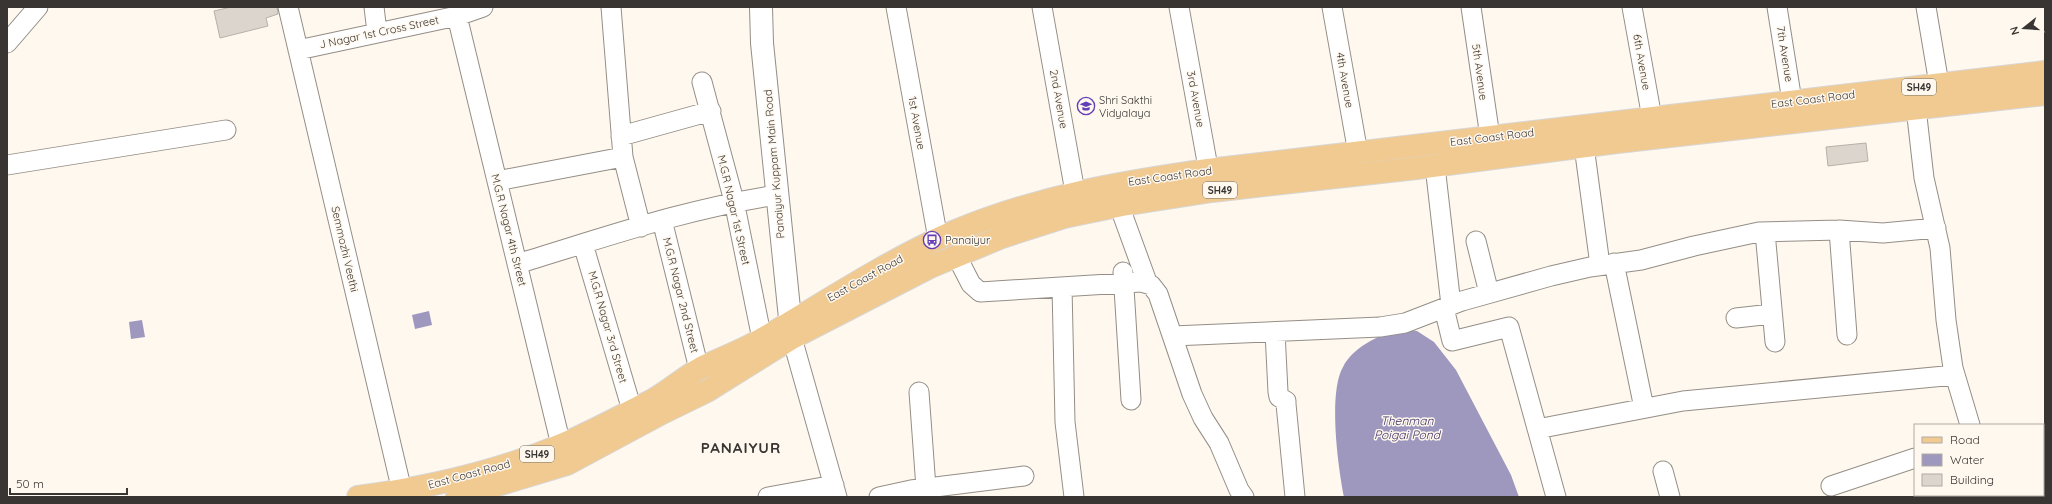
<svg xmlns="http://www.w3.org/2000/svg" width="2052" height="504" viewBox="0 0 2052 504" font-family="Quicksand,sans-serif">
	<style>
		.water { fill: #9e98bf }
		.building { fill: #dcd5cd; stroke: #b7b0a8 }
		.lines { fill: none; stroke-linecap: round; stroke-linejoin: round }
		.minor-casing { stroke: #948e86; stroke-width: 21 }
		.tertiary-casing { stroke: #948e86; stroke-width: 24 }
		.primary-casing { stroke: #d7d7d6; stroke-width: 24 }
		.minor { stroke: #fff; stroke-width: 19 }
		.tertiary { stroke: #fff; stroke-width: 22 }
		.primary { stroke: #f1ca91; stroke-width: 22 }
		.labels { text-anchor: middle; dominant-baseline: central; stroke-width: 3; stroke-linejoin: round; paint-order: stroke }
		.shield { fill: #fff8ef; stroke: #74706b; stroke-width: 1 }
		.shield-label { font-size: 10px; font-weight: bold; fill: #383532 }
		.street-label { font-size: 11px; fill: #383532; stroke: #fff8ef }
		.poi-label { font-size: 11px; fill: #383532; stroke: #fff8ef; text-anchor: start }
		.water-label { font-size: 12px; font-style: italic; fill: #3b2e62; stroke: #fff8ef }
		.district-label { font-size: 15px; font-weight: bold; letter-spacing: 1px; fill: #383532; stroke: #fff8ef }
	</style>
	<rect width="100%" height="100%" fill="#fff8ef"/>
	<path class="water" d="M429,311l3,14 -17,4 -3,-14z
		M142,320l3,17 -14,2 -2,-17z
		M1397,329l20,2 17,11 22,28 55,105 8,22h-175c-6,-30 -16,-104 -1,-130 10,-20 34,-30 54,-38z"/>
	<path class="building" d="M231,7h46l1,7 -12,4 2,8 -48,12 -6,-27z
		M1866,143l2,18 -40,5 -2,-19z"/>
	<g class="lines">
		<defs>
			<path id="minor" d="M288,7l114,484
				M374,7l3,25
				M611,7l12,150 18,70
				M896,7l42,232
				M1042,7l33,185
				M1179,7l32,177
				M1332,7l26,146
				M1471,7l19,130
				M1632,7l20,111
				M1777,7l15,94
				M1926,7l13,77
				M457,16l104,429
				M7,43l31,-36
				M298,50l159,-34 26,-9
				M702,82l32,119 28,138
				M1916,108l8,70 16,70 6,72 7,48 17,57
				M621,136l90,-25
				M1584,146l16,119
				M7,165l219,-35
				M1435,166l16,139
				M497,181l126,-24
				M1119,205l28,77
				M662,220l37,149
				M1839,230l8,105
				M1765,232l10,110
				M1476,241l13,52
				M583,244l49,166
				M956,255l15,29 9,8 161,-10 10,3 7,9 34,100 11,24 16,25 20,47 5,7
				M1614,263l30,145
				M517,264c86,-26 171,-56 260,-69
				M1123,272l8,128
				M1062,287l3,135 9,75
				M1444,308l8,33 57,-14 47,170
				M1736,318l36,-4
				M1275,332l3,60 1,5 7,4v3l9,93
				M1173,336l207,-9 25,-4 57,-22 89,-25 39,-9 51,-7 53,-14 65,-14 80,-2 44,3 53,-5
				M792,338l45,159
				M919,392l7,96
				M1537,429l146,-28 272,-26
				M1663,471l7,26
				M1831,486l84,-28
				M1992,495v2
				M768,497l66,-12
				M879,497l32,-7 113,-14"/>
			<path id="tertiary" d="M761,7l1,36 30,295"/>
			<path id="primary" d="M358,497c68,-9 138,-25 201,-51 31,-13 62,-30 92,-45 17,-9 32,-23 50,-33 21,-10 43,-18 63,-30 62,-36 123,-77 189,-106 87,-36 164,-49 255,-62l837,-98
				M457,497l110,-33 95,-51 45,-22 85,-53 138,-71 72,-30 62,-20 58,-12 90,-14 205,-23 200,-26 428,-48"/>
		</defs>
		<use href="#minor" class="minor-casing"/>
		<use href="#tertiary" class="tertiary-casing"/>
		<use href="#primary" class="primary-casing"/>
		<use href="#minor" class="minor"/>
		<use href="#tertiary" class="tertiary"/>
		<use href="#primary" class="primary"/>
	</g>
	<defs>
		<symbol id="school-ring" viewBox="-11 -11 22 22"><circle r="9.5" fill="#fff8ef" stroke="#643eb6" stroke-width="1.5"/><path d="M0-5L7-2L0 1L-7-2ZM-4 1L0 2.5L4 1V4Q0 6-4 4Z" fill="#643eb6"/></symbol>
		<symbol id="bus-ring" viewBox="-11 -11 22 22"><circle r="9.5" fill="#fff8ef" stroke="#643eb6" stroke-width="1.5"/><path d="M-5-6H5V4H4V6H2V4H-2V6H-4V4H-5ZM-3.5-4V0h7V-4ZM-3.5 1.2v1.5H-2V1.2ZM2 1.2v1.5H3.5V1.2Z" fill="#643eb6"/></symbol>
	</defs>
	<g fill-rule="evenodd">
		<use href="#school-ring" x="1076" y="96" width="20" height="20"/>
		<use href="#bus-ring" x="922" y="230" width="20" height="20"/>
	</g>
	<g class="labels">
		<g class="shield">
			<rect x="1902" y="79" width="34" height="16" rx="3"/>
			<rect x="1203" y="182" width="34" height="16" rx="3"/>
			<rect x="520" y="446" width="34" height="16" rx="3"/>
		</g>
		<g class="shield-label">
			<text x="1919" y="87">SH49</text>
			<text x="1220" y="190">SH49</text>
			<text x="537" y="454">SH49</text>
		</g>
		<g class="street-label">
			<text transform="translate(379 32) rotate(-12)">J Nagar 1st Cross Street</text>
			<text transform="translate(1785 54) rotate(81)">7th Avenue</text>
			<text transform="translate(1642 62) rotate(80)">6th Avenue</text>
			<text transform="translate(1480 72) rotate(82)">5th Avenue</text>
			<text transform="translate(1345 80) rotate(80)">4th Avenue</text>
			<text transform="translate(1059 99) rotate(80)">2nd Avenue</text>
			<text transform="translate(1196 99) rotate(80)">3rd Avenue</text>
			<text transform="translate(1813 99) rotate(-7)">East Coast Road</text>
			<text transform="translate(917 123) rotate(80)">1st Avenue</text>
			<text transform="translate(1492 137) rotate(-7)">East Coast Road</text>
			<text transform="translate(774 164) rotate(-95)">Panaiyur Kuppam Main Road</text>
			<text transform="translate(1170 176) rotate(-8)">East Coast Road</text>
			<text transform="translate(734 210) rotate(77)">M.G.R Nagar 1st Street</text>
			<text transform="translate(509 230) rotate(76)">M.G.R Nagar 4th Street</text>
			<text transform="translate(345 249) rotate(77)">Semmozhi Veethi</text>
			<text transform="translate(865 278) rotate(-29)">East Coast Road</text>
			<text transform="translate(681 295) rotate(76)">M.G.R Nagar 2nd Street</text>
			<text transform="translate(608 327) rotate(74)">M.G.R Nagar 3rd Street</text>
			<text transform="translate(469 474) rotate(-15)">East Coast Road</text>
		</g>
		<g class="poi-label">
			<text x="1099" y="100">Shri Sakthi<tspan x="1099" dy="13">Vidyalaya</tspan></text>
			<text x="945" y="240">Panaiyur</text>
		</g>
		<g class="water-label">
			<text x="1407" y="420">Thenman<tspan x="1407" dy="14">Poigai Pond</tspan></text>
		</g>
		<g class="district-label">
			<text x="741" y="447">PANAIYUR</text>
		</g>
	</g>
	<rect width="2052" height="504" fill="none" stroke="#383532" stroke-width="16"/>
	<rect x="1914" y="424" width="130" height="72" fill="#fff8ef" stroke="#afaaa3"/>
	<rect x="1922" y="437" width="20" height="6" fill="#f1ca91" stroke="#afaaa3"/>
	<text x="1950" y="444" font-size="12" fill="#383532">Road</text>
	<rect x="1922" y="454" width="20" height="12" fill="#9e98bf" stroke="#afaaa3"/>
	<text x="1950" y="464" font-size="12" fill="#383532">Water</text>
	<rect x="1922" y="474" width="20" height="12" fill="#dcd5cd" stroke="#afaaa3"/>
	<text x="1950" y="484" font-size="12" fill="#383532">Building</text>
	<g transform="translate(2024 28) rotate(253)" stroke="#fff8ef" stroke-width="3" paint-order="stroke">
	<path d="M0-3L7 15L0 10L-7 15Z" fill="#383532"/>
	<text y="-6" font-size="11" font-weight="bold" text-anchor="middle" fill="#383532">N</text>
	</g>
	<path d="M10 488v6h117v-6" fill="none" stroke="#383532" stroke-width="2"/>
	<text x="16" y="488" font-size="12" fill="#383532" stroke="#fff8ef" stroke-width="3" paint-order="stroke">50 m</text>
</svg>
